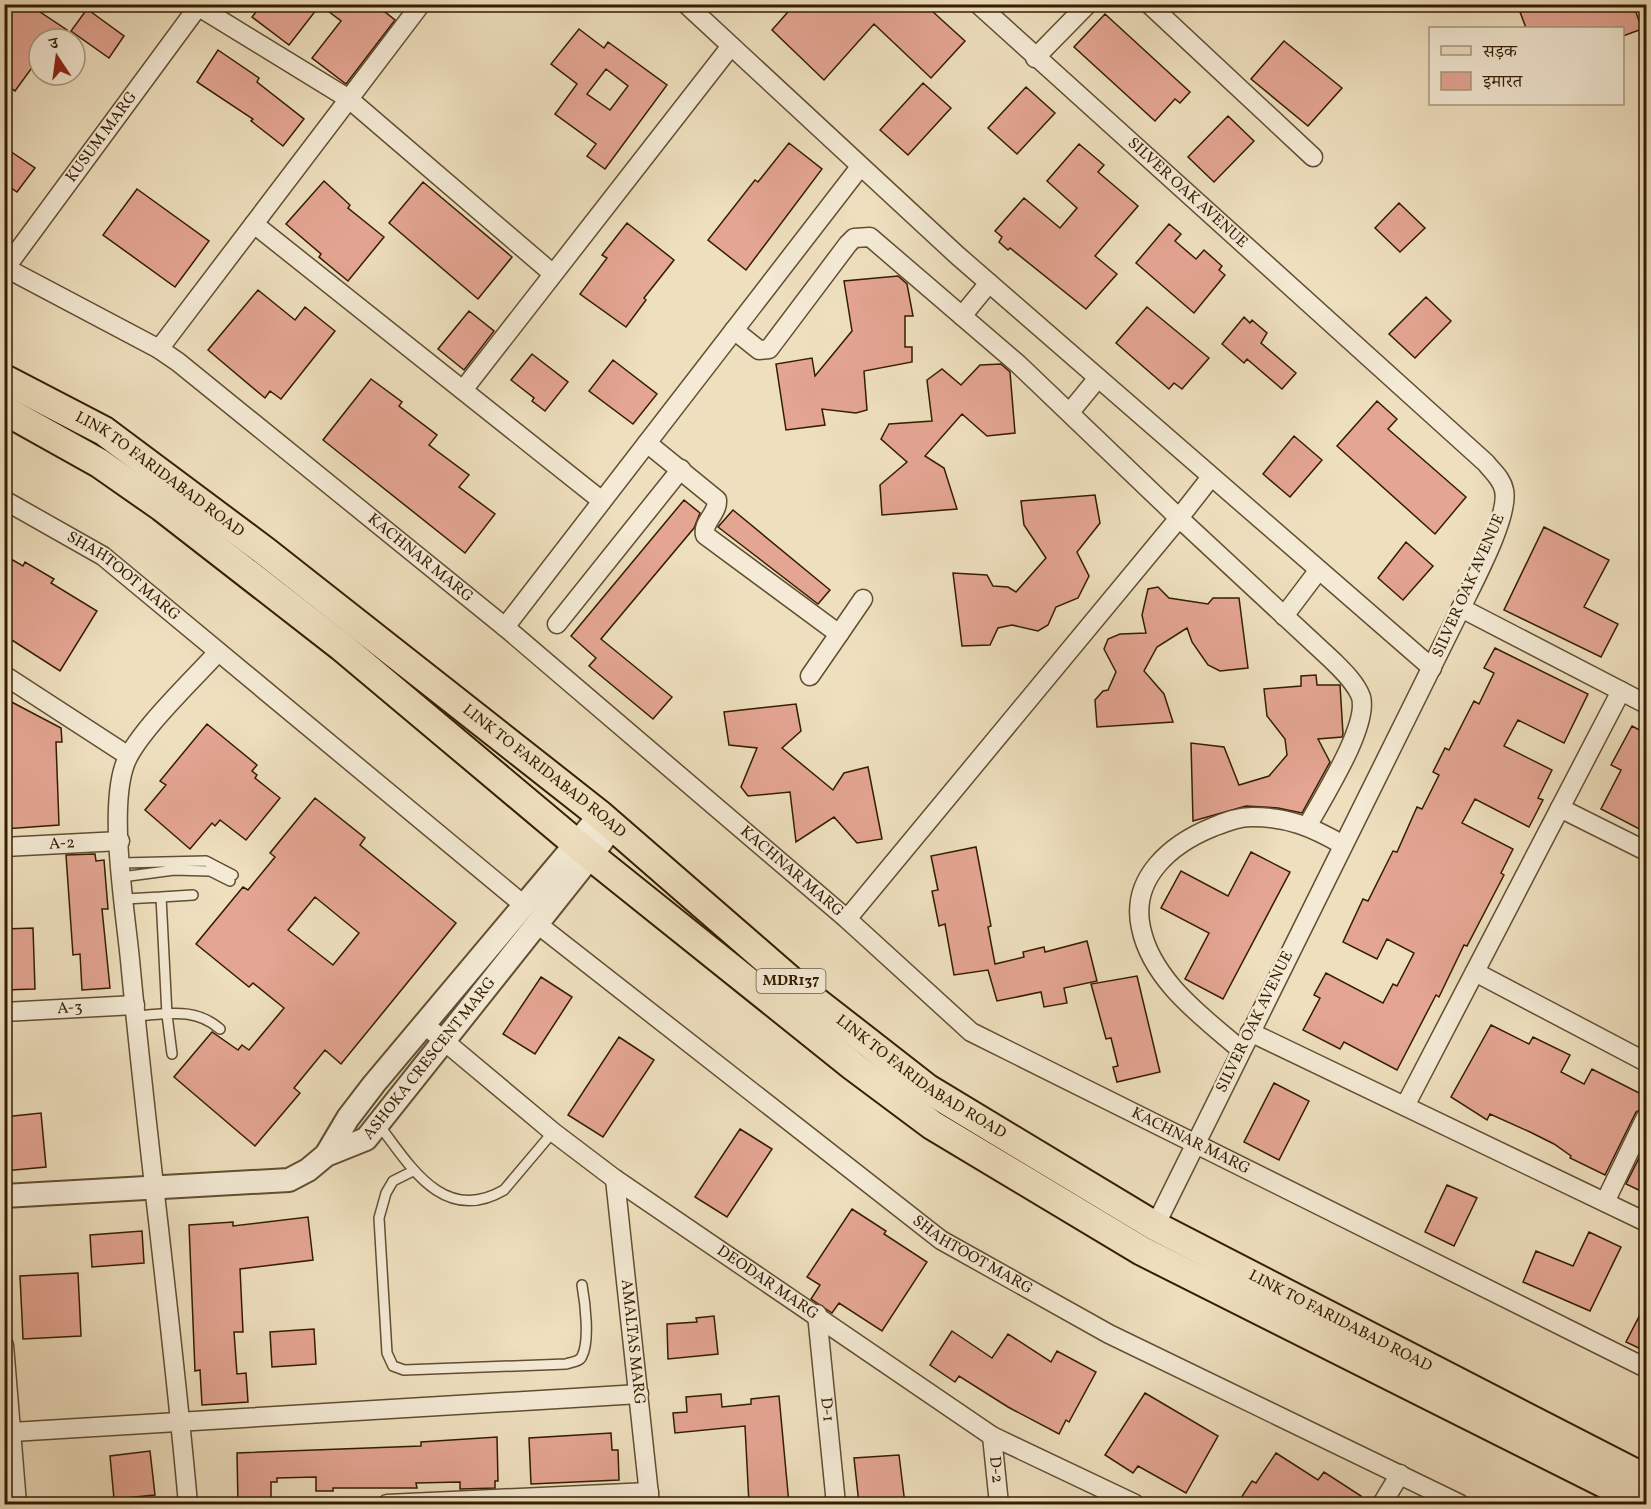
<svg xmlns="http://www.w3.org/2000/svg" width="1651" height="1509" viewBox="0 0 1651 1509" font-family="Vollkorn,'Noto Serif Devanagari',serif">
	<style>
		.building { fill: #e4a592; stroke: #341d00; stroke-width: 1.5; fill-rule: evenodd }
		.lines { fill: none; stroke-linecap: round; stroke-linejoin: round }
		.service-casing { stroke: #624e30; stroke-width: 12 }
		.minor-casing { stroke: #624e30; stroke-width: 21 }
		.tertiary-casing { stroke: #624e30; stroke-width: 26 }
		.primary-casing { stroke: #341d00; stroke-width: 32 }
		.service { stroke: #f4ead5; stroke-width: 9 }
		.minor { stroke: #f4ead5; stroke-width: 18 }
		.tertiary { stroke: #f4ead5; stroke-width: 22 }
		.primary { stroke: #eedfbe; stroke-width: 28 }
		.labels { text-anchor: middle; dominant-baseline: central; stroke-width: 5; stroke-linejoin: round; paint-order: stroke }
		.shield { fill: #f4ead5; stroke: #6e5a40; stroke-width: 1.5 }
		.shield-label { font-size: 15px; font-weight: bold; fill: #341d00 }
		.street-label { font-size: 16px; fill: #341d00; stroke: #f4ead5 }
	</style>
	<rect width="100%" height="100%" fill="#eedfbe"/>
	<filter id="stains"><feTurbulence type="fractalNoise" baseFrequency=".00333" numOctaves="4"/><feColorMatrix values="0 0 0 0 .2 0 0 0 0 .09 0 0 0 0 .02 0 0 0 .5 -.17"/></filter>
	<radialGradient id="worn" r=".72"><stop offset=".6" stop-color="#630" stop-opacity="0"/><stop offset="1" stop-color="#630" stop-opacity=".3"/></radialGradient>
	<path class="building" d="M12,4h16l39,26 -6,9h-22v19l-24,33 -11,-7v-69z
		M262,4h113l20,16 -49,64 -34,-26 29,-37 -21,-16 -31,40 -37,-28z
		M795,4h143l-6,7 33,30 -34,37 -57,-54 -50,56 -52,-50z
		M1517,4h116l9,25 -19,7v-8h-97z
		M87,9l37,27 -15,22 -38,-27z
		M1105,14l85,78 -10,11 -5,-4 -20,22 -81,-74z
		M579,29l25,19 4,-6 59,43 -62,84 -18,-13 9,-12 -41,-30 22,-30 -26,-20zM606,69l22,17 -18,24 -23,-16z
		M1284,41l58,47 -34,38 -57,-47z
		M218,50l41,28 -2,4 47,37 -21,27 -32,-25 2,-2 -56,-37z
		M923,83l28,25 -43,47 -28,-25z
		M1026,87l29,26 -38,41 -29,-26z
		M1228,116l26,25 -40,41 -26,-25z
		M789,143l33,26 -76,101 -38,-30 47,-60 3,2z
		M1079,144l25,21 -6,7 40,34 -43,50 22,18 -31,35 -76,-61 -2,2 -9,-8 3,-5 -7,-6 29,-33 36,30 17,-20 -30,-27z
		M4,147l31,21 -18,24 -13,-9z
		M324,181l26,24 -2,3 36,29 -36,44 -29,-24 2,-3 -35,-30z
		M423,182l89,75 -34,42 -89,-76z
		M137,189l72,52 -34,46 -72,-52z
		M1399,203l26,25 -25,24 -25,-24z
		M627,223l47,37 -30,38 2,2 -20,27 -46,-33 27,-36 -5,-3z
		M1169,224l12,10 -6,7 21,18 8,-9 18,16 -3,4 6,5 -31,38 -58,-50z
		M898,276l9,8 6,32h-8v31h7v15l-48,9 3,39 -11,3 -34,-4 3,16 -39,5 -10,-66 36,-6 3,18 37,-45 -8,-50z
		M258,290l37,30 10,-13 30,24 -54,68 -11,-8 -5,7 -57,-48z
		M1426,297l25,24 -36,37 -26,-24z
		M1147,307l62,51 -27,31 -8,-6 -5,6 -53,-46z
		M469,311l25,20 -30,39 -26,-21z
		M1244,317l6,6 2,-3 15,13 -6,10 35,30 -14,16 -35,-30 -3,4 -22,-19z
		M532,354l36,28 -23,29 -13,-10 2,-3 -23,-18z
		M613,360l44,34 -24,30 -44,-33z
		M1001,364l9,8 5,61 -28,3 -25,-22 -37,42 19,12 13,41 -75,6 -2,-30 27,-23 -26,-23 8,-15 43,-3 -5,-41 15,-11 19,16 19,-20z
		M371,379l31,23 -3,4 38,29 -8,10 40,30 -10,12 36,27 -30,39 -142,-113z
		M1377,401l20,18 -9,10 78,68 -31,37 -98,-88z
		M1294,436l28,24 -32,37 -27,-23z
		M1095,495l5,28 -23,29 12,24 -11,22 -22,9 -8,18 -10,6 -26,-6 -14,3 -8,17 -28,1 -9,-73 34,2 6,11 15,1 8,5 30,-34 -22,-33 -3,-24z
		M684,500l16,13 -6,15 -93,111 71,58 -19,22 -64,-53 7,-8 -25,-22z
		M733,510l97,80 -12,14 -100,-77z
		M1544,527l65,33 -25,47 34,17 -17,33 -97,-47z
		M1406,542l27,24 -30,34 -25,-22z
		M4,555l19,11 2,-4 29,17 -3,4 46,28 -37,60 -56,-36z
		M1158,587l11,11 39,6 5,-6h26l9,70 -28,3 -12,-6 -16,-23 -5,-14 -30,19 -13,24 20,23 9,28 -76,5 -2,-27 8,-9 5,-1 8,-18 -12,-23 4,-10 12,-5 26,-1 -4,-18 6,-26z
		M1495,648l93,46 -24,49 -46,-23 -14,26 48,24 -14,28 5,2 -14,27 -54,-28 -13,24 51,26 -12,24 3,2 -37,71 -3,-1 -25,52 -3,-2 -39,75 -53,-28 -4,7 -37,-19 17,-32 -6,-3 12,-22 57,30 10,-19 4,2 17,-33 -27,-14 -10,20 -34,-17 20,-43 5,2 25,-50 4,1 20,-45 5,2 17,-34 -6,-3 12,-24 4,2 25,-49 5,3 15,-31 -10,-5z
		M1316,675l1,10h23l3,49 -1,3 -24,2 12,23 -28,51 -24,-5 -32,-2 -53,15 -2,-78 33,4 15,38 30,-9 18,-21 -2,-16 -18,-23 -3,-27 37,-3v-10z
		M4,698l57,30 1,14h-6l3,83 -55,4z
		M796,704l5,27 -19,17 51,42 11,-17 24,-6 14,72 -25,4 -23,-26 -38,25 -6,-50 -42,4 -7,-9 16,-39 -28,-3 -5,-33z
		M207,724l50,41 -5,6 5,4 -2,3 25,20 -34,42 -26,-20 -5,6 -3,-3 -22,26 -45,-39 21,-25 -6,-4z
		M1632,726l15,8v99l-46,-24 20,-39 -10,-5z
		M315,798l50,40 -5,7 96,78 -115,141 -16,-14 -31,38 6,5 -45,53 -81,-69 38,-45 26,18 4,-5 7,5 35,-42 -31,-25 -4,4 -53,-43 47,-57 5,3 27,-33 -5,-4zM315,897l44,36 -26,32 -45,-35z
		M976,847l15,79 -3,1 7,37 29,-7 -1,-5 21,-5 1,5 42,-11 10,40 -33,7 3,15 -23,4 -3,-15 -44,9 -9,-31 -34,5 -9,-51 -6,2 -7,-35 6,-1 -7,-34z
		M1251,852l39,20 -67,127 -38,-20 24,-46 -48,-25 20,-37 47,25z
		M95,854l1,7 8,-1 4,49h-6l8,79 -28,2 -2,-36 -7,1 -7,-100z
		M33,928l2,61 -31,1v-61z
		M1137,976l23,96 -43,10 -4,-15 5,-1 -7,-28 -5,1 -15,-55z
		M541,977l31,20 -37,57 -32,-20z
		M1491,1025l38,19 4,-7 37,18 -9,17 23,12 8,-15 55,28v9l-11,6 -31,63 -35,-17 1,-2 -17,-12 -24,-12 -40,-18 -3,6 -36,-23z
		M619,1037l35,23 -51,77 -35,-22z
		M1274,1083l35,18 -30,59 -35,-18z
		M41,1113l5,54 -42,4v-54z
		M740,1129l32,20 -45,68 -32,-20z
		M1641,1154l6,3v37l-21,-10z
		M1447,1185l30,13 -23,48 -29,-14z
		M852,1209l34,22 -2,3 43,28 -45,69 -43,-28 -7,10 -21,-14 9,-14 -13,-8z
		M308,1217l5,43 -73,9 3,63h-9l3,42 9,-1 2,29 -46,3 -2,-35 -5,1 -6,-146 44,-3v4z
		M142,1231l2,32 -52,4 -2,-32z
		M1589,1232l32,15 -31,64 -67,-29 13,-31 37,15z
		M78,1273l3,63 -58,3 -3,-63z
		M1647,1301v51l-21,-10z
		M714,1316l4,38 -50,5 -1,-35 30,-2 -1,-4z
		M314,1329l2,35 -44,3 -2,-35z
		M952,1331l40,27 16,-24 43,28 6,-11 39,21 -27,50 -3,-2 -7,14 -51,-27 -49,-31 -4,6 -25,-17z
		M1145,1393l73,43 -32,57 -48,-27 -5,7 -28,-18z
		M721,1394l1,13 29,-3v-5l28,-3 10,108h-40l-4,-78 -70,7 -2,-20 14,-1 -1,-15z
		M611,1433l1,17h6l1,30 -88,4 -2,-46z
		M497,1437l1,44h-3v7l-35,1v-7l-44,1 1,5h-84v3h-17v-14l-39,1v4h-6v22h-33l-1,-51 184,-7v-4z
		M150,1451l5,44 -41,4 -4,-43z
		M1276,1453l42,27 6,-8 37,24 -6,8h-103l-11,-6 11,-17 4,2z
		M899,1455l6,49h-46l-5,-46z"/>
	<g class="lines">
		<defs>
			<path id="service" d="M121,863l85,-2 27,14
				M122,877l52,-7 36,1 20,10
				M161,897l32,-2
				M125,899l36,-2 6,118 5,39
				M136,1016c31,-2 59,-9 84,13
				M379,1125c31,41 65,100 125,65l49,-58
				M413,1171l-20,10 -7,12 -7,25 8,135 6,13 11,4 162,-6c5,-2 14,-2 16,-8 8,-15 3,-54 0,-71"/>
			<g id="minor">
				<path d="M686,4l272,252 474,412"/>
				<path id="s1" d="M978,4l508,459c7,9 16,16 18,27 6,25 -31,93 -43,118l-306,618"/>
				<path d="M1149,4l164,153"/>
				<path d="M199,7l150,92 203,174"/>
				<path d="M1035,58l53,-54"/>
				<path d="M254,224l348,277"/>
				<path id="s2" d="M4,267l155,82 19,13 327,265 342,292 124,113 675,336"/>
				<path id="s3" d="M4,270l196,-266"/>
				<path d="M962,316l27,-33"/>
				<path d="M734,330l25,20 10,-1 79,-105 6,-6 16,-1 148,127 161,154 -332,401"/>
				<path d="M159,349l262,-345"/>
				<path d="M463,390l268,-344"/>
				<path d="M1070,412l28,-34"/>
				<path d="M647,443l70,57c1,14 -15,22 -12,35l134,99 -29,42"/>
				<path d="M1211,477l-32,41 153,142c10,10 24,23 29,37 8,29 -38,100 -53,128"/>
				<path id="s4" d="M4,500l99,56 422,350"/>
				<path d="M1461,608l185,96"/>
				<path d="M1284,616l34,-45"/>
				<path d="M557,624l124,-155"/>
				<path d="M505,627l355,-460"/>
				<path d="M839,634l24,-35"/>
				<path d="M4,675l123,80"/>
				<path d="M1560,808l86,43"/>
				<path id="s5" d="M4,847l116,-6"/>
				<path id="s6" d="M536,923l405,317 168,94 351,170"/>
				<path d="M1475,972l171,90"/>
				<path id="s7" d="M4,1012l131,-7"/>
				<path id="s8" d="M425,1025l128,107 62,47 377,257 143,68"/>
				<path d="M1250,1032l396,190"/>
				<path d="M1241,1050c-38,-33 -89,-69 -100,-122 -11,-50 30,-84 72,-101 13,-5 25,-10 39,-10 36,0 60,10 91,28"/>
				<path d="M1405,1106l216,-415"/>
				<path id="s9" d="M615,1179l35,325"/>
				<path d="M1605,1202l41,-85"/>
				<path id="s10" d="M817,1314l19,190"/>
				<path d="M4,1345l13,159"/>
				<path d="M12,1432l627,-38"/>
				<path id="s11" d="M992,1436l7,68"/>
				<path d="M188,1504c-16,-181 -41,-362 -58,-544 -5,-51 -21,-146 -6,-193 9,-31 70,-88 94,-115"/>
				<path d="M387,1504l262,-12"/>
				<path d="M1382,1504l18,-30"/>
			</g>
			<g id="tertiary">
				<path d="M326,1155l22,-37 26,-34 226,-269"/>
				<path id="s12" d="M4,1196l285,-16 19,-10 18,-15 40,-16 225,-283 22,-30"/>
			</g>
			<g id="primary">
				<path id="s13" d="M4,379l100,52 162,121 334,263 206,179 122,95 227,137 491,253"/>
				<path d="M4,410l95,53 63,44 180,140 249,209 262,210 79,59 210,126 504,253"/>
			</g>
		</defs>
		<use href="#service" class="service-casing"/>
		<use href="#minor" class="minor-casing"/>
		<use href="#tertiary" class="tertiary-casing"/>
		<use href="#primary" class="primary-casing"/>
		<use href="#service" class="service"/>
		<use href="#minor" class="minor"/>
		<use href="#tertiary" class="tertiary"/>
		<use href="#primary" class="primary"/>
	</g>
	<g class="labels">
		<rect class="shield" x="756.5" y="969" width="69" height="24" rx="4.5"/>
		<g class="shield-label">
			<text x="791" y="981">MDR137</text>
		</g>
		<g class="street-label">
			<text stroke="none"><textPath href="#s3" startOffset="165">KUSUM MARG</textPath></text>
			<text stroke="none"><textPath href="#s1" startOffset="282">SILVER OAK AVENUE</textPath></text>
			<text stroke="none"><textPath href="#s13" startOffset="183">LINK TO FARIDABAD ROAD</textPath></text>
			<text stroke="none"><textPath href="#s2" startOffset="510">KACHNAR MARG</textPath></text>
			<text stroke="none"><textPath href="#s4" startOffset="142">SHAHTOOT MARG</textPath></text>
			<text transform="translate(1469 586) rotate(-66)">SILVER OAK AVENUE</text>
			<text stroke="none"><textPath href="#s13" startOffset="669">LINK TO FARIDABAD ROAD</textPath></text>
			<text stroke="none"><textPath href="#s5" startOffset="58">A-2</textPath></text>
			<text stroke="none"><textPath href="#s2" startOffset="996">KACHNAR MARG</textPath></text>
			<text stroke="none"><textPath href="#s7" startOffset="66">A-3</textPath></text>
			<text transform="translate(1255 1022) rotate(-64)">SILVER OAK AVENUE</text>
			<text stroke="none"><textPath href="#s12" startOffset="476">ASHOKA CRESCENT MARG</textPath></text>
			<text stroke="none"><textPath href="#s13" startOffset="1155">LINK TO FARIDABAD ROAD</textPath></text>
			<text stroke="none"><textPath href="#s2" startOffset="1482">KACHNAR MARG</textPath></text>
			<text stroke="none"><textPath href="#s6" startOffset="549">SHAHTOOT MARG</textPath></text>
			<text stroke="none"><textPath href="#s8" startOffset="429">DEODAR MARG</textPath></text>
			<text stroke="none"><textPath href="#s13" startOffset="1641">LINK TO FARIDABAD ROAD</textPath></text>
			<text stroke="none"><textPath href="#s9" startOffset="164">AMALTAS MARG</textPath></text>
			<text stroke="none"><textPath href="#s10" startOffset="96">D-1</textPath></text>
			<text stroke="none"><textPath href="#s11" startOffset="34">D-2</textPath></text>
		</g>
	</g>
	<rect width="1651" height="1509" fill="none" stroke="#eedfbe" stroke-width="24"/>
	<rect x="6" y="6" width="1639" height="1497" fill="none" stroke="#341d00" stroke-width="3"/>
	<rect x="12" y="12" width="1627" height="1485" fill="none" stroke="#341d00" stroke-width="1.5"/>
	<rect x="1429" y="27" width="195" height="78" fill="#f4ead5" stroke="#a79880" stroke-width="1.5"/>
	<rect x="1441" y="46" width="30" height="9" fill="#eedfbe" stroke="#a79880" stroke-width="1.5"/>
	<text x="1483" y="57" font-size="18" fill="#341d00">सड़क</text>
	<rect x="1441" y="72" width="30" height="18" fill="#e4a592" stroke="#a79880" stroke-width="1.5"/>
	<text x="1483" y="87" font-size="18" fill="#341d00">इमारत</text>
	<g transform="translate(57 57) rotate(347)"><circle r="28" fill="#f4ead5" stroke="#a79880" stroke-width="1.5"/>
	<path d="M0-4.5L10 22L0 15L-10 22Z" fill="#8f2418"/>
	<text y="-9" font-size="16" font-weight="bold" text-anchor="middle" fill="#341d00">उ</text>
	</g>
	<rect width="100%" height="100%" filter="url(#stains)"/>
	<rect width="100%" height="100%" fill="url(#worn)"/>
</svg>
